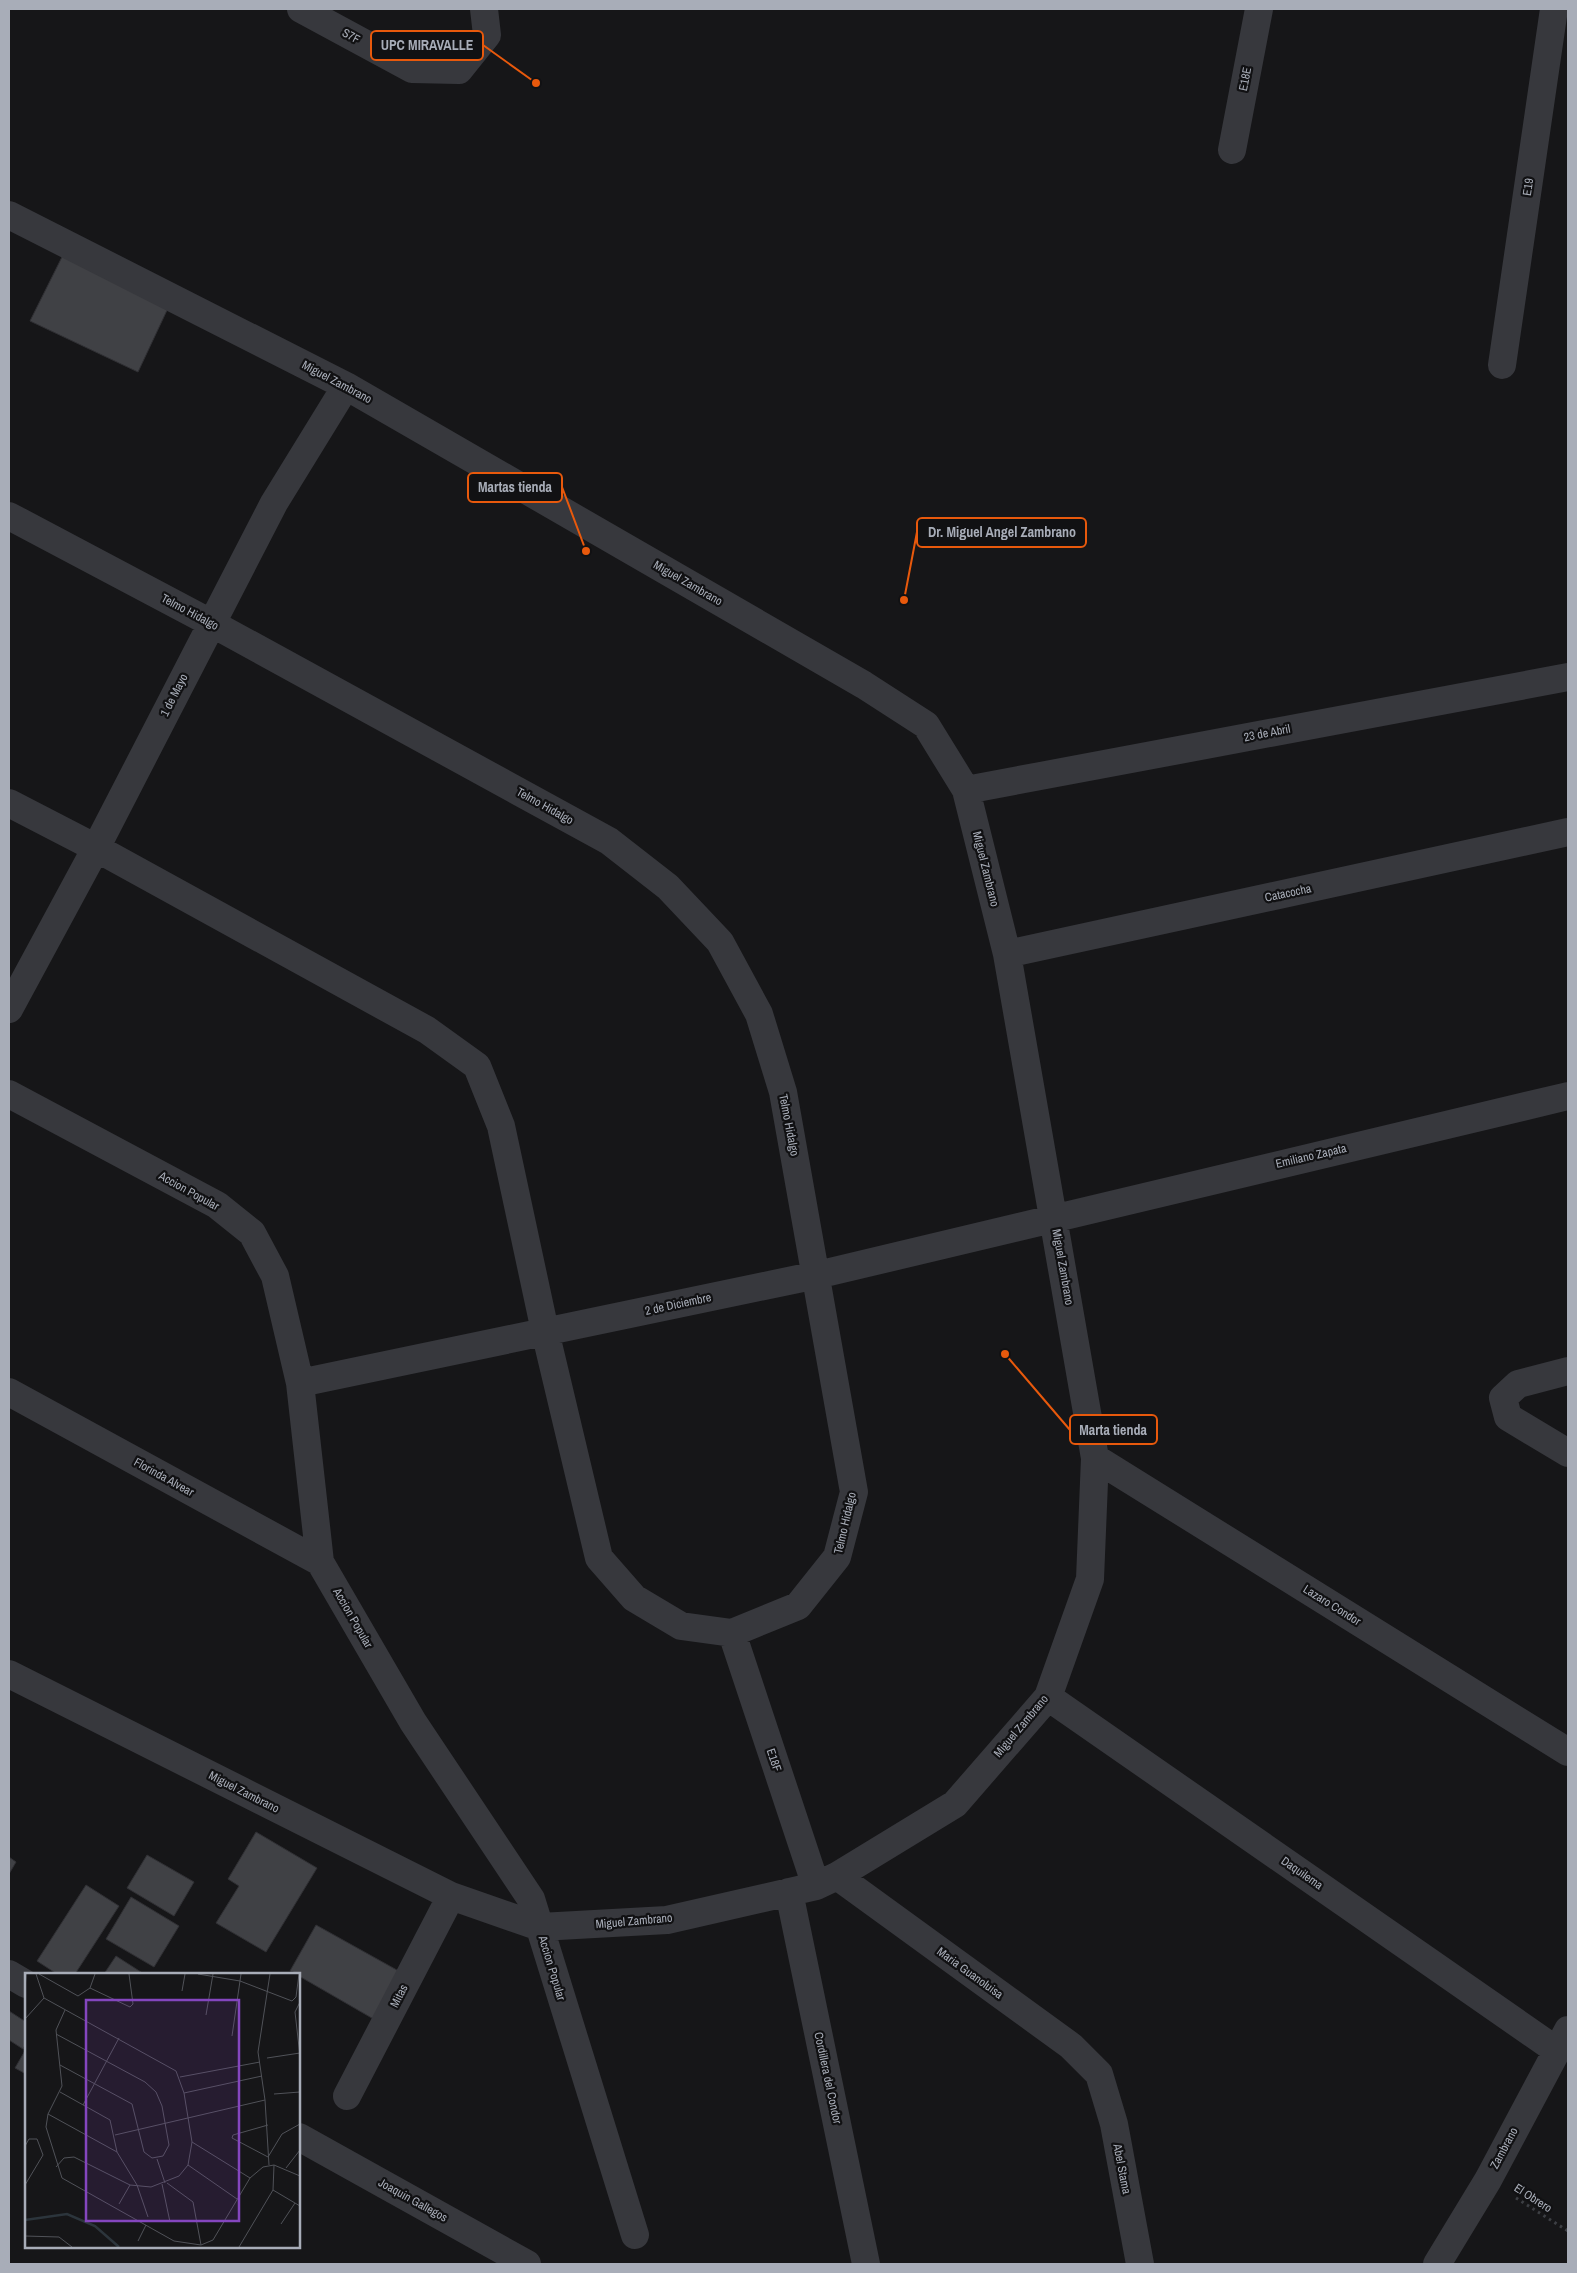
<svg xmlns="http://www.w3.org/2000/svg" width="1577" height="2273" viewBox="0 0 1577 2273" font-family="'Archivo Narrow',sans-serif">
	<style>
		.building { fill: #404145; stroke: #303034 }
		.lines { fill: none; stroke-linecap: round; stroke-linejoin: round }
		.path { stroke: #3d3f44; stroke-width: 3; stroke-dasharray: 2.5 4; stroke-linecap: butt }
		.minor { stroke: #37383d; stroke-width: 28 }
		.labels { text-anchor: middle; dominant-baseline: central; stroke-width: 4.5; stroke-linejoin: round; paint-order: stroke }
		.street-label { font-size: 12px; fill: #a8adb8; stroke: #111113 }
		.inset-river { fill: none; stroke: #2c353c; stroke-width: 2.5 }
		.inset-road { fill: none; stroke: #505258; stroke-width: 1 }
		.view { fill: #8446be; fill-opacity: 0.15; stroke: #8446be; stroke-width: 2.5 }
		.inset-edge { fill: none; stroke: #a8adb8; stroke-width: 2.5 }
		.leader { fill: none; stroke: #e8590c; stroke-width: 2 }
		.callout-dot { fill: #e8590c; stroke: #111113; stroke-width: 2 }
		.callout { fill: #111113; stroke: #e8590c; stroke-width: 2 }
		.callout-label { font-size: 14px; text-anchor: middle; font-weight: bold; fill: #a8adb8 }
	</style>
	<rect width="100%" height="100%" fill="#161618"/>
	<path class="building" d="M64,253l105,53 -31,66 -108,-51z
		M256,1832l61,36 -51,84 -50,-29 23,-37 -11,-7z
		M147,1855l47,27 -20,34 -47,-28z
		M9,1857l7,5 -7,12z
		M86,1885l33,21 -44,68h-18l-20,-13z
		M131,1897l48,29 -25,41 -48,-28z
		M316,1925l88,49 -27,47 -78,-45v-2l-9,-3z
		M116,1956l28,18h-40z
		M9,2011l17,11v21l-3,6 -14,-9z
		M26,2049v25l-11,-6z"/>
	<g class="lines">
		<path class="path" d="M1516,2198l52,33"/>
		<path class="minor" d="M301,9l111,60 47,1 28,-35 -3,-26
			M1232,150l27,-141
			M9,215l337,171 518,299 62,40 40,65 41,164 88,504 -5,121 -42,118 -93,107 -118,72 -21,10 -149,34 -127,7 -89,-31 -442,-222
			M1502,365l52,-356
			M9,516l202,107 398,218 59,46 52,55 39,72 24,78 71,400 -17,65 -39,49 -66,27 -51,-7 -47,-28 -35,-40 -54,-227 -44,-205 -24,-60 -50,-36 -331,-182 -87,-45
			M966,790l602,-113
			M1007,954l561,-122
			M9,1009l87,-161 178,-345 72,-117
			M9,1094l208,111 35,28 23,43 25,107 20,179 93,160 118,177 104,336
			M1568,1371l-50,13 -15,14 5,19 60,36
			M300,1383l517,-108 751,-179
			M9,1392l311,170
			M1095,1458l473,294
			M732,1633l84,253
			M1048,1697l508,353
			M837,1876l234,170 28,28 15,50 26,140
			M789,1892l77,372
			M9,1974l17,10
			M347,2096l104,-200
			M299,2137l228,127
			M1437,2264l51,-84 80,-150"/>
	</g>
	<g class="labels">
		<g class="street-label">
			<text transform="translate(351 36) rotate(28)">S7F</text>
			<text transform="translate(1245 79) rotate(-79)">E18E</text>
			<text transform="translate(1528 187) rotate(-82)">E19</text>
			<text transform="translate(337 382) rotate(28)">Miguel Zambrano</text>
			<text transform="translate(688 583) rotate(30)">Miguel Zambrano</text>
			<text transform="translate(190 612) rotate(28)">Telmo Hidalgo</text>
			<text transform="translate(174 695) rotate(-63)">1 de Mayo</text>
			<text transform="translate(1267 733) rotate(-11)">23 de Abril</text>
			<text transform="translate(545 806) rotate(29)">Telmo Hidalgo</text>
			<text transform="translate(986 869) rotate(76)">Miguel Zambrano</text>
			<text transform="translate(1288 893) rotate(-12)">Catacocha</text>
			<text transform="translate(789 1125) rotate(79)">Telmo Hidalgo</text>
			<text transform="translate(1311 1156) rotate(-13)">Emiliano Zapata</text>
			<text transform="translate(189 1191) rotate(29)">Accion Popular</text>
			<text transform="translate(1063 1267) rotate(80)">Miguel Zambrano</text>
			<text transform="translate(678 1304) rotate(-12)">2 de Diciembre</text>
			<text transform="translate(164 1477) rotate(29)">Florinda Alvear</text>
			<text transform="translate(845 1523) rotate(-77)">Telmo Hidalgo</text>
			<text transform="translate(1332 1605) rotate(32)">Lazaro Condor</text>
			<text transform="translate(353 1618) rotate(60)">Accion Popular</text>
			<text transform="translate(1021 1726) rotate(-50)">Miguel Zambrano</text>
			<text transform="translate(774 1760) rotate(71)">E18F</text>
			<text transform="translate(244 1792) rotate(27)">Miguel Zambrano</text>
			<text transform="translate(1302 1873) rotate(35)">Daquilema</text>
			<text transform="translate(634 1921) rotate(-5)">Miguel Zambrano</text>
			<text transform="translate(552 1968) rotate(73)">Accion Popular</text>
			<text transform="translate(970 1973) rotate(36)">Maria Guanoluisa</text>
			<text transform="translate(399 1996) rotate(-63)">Mitas</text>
			<text transform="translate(828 2078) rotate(78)">Cordillera del Condor</text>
			<text transform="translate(1504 2148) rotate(-62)">Zambrano</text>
			<text transform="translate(1122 2169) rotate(79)">Abel Stama</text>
			<text transform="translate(1533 2198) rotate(33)">El Obrero</text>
			<text transform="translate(413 2200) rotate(29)">Joaquin Gallegos</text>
		</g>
	</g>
	<g transform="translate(25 1973)">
		<rect width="275" height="275" fill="#161618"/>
		<path class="inset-river" d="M0,247l42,-6 28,12 24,21"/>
		<path class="inset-road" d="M11,1l8,24 132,73 8,22 8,49 -4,23 -9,11 -28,11 -21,-2 -56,-28 -10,1 -8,9M14,1l39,22 12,-8 5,-14M173,1l42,7 52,20 4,-4 3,-23M65,15l40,19 3,-3 -4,-30M157,18l3,-17M0,19l1,-18M275,29l-5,10 5,44M40,37l-9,20 6,56 -14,28 -2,13 16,51 112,63 27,4 12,-5 37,-62 13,-11 11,-2 26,11M181,42l7,-41M0,46l19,-21M31,61l89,48 11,10 6,14 7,39 -6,11 -11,2 -8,-6 -12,-48 -72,-39M207,63l9,-62M242,85l33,-5M155,104l80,-15M35,119l50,28 7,32 20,33 11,32M159,120l78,-17M249,121l26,-2M58,132l36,-67M23,141l69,38M243,152l-35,10 -1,3 36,19 14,-23 18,-10M90,162l150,-35M167,169l58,36M0,173l4,-7h8l6,16 -18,30M132,186l8,24M163,192l49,34M244,192l-4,-65 -7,-48 12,-78M261,195l14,-18M142,210l26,19 8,43M137,211l8,38M248,217l27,16M94,231l11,-19M256,251l14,-21M0,263l34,1 13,10M113,268l8,-16M214,274l34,-57 1,-25"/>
		<path class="view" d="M61,27h153v221h-153z"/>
		<rect width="275" height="275" class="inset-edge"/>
	</g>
	<path class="leader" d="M536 83L483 45M586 551L562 487M904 600L917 532M1005 1354L1070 1430"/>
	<g class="callout-dot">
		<circle cx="536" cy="83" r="5"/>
		<circle cx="586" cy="551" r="5"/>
		<circle cx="904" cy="600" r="5"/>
		<circle cx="1005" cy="1354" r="5"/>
	</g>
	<g class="callout">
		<rect x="371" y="31" width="112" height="29" rx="5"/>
		<rect x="468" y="473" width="94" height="29" rx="5"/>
		<rect x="917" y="518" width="169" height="29" rx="5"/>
		<rect x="1070" y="1415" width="87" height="29" rx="5"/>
	</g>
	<g class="callout-label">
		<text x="427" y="50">UPC MIRAVALLE</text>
		<text x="515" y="492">Martas tienda</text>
		<text x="1002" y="537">Dr. Miguel Angel Zambrano</text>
		<text x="1113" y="1435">Marta tienda</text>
	</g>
	<rect width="1577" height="2273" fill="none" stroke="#a8adb8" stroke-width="20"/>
</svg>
